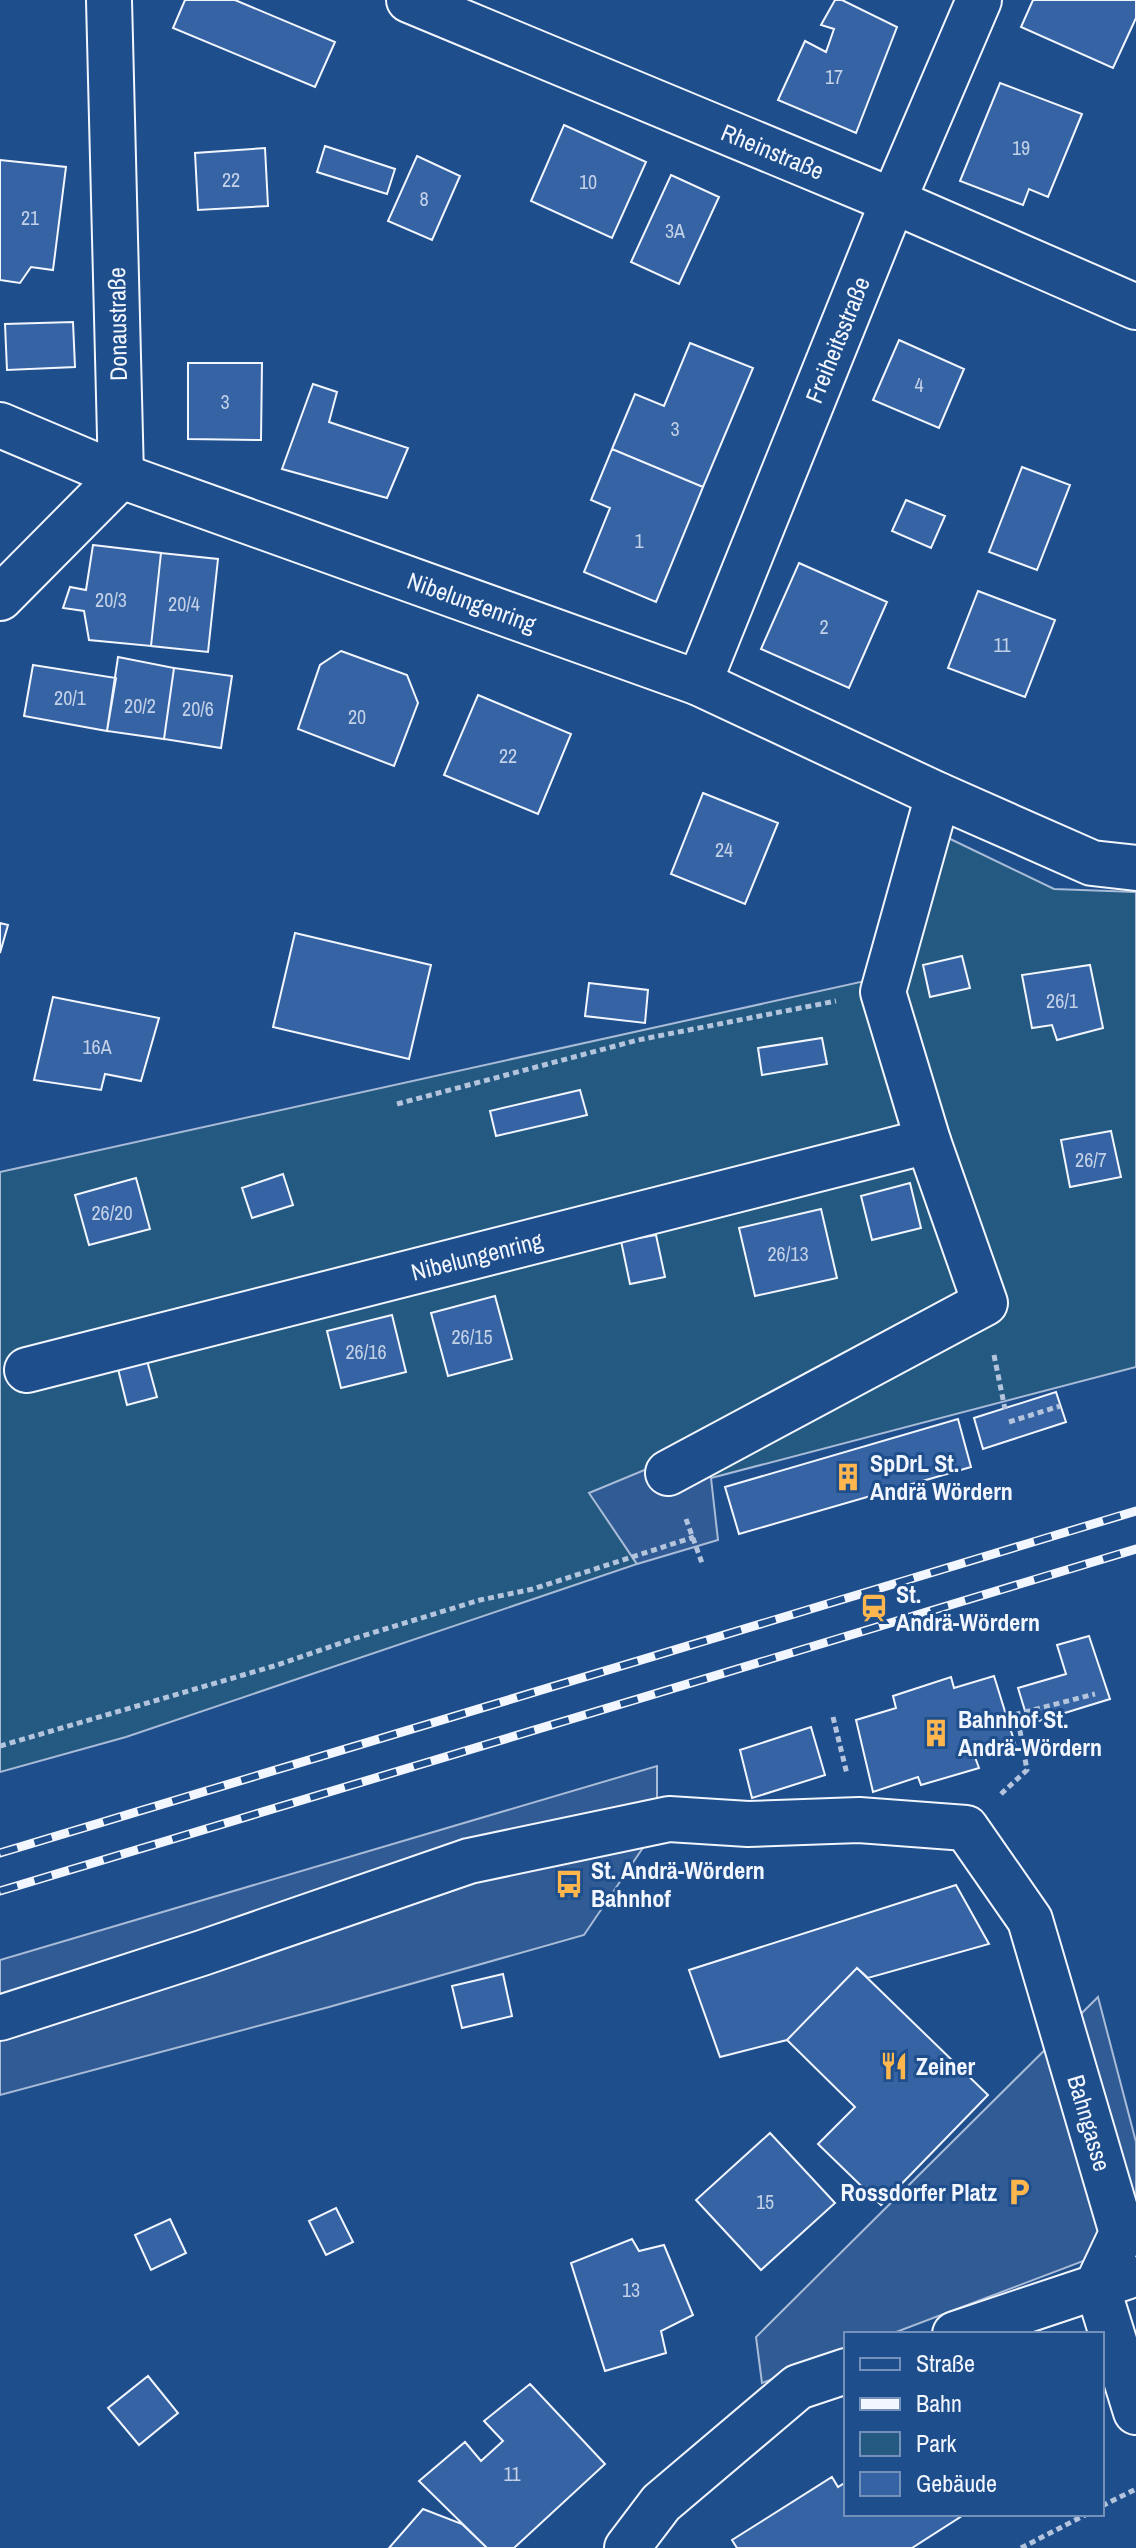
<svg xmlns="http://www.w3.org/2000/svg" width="1136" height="2548" viewBox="0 0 1136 2548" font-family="'Archivo Narrow',sans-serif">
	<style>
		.green { fill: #245a82; stroke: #a8bbd7; stroke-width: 2 }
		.parking { fill: #305b95; stroke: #a8bbd7; stroke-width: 2 }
		.building { fill: #3563a3; stroke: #f2f6ff; stroke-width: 2 }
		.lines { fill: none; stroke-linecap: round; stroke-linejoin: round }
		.minor-casing { stroke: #f2f6ff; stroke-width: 48 }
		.path { stroke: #b3c4dc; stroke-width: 5; stroke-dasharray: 6 4; stroke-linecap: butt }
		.minor { stroke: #1f4e8c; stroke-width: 44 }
		.rail-casing { stroke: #f2f6ff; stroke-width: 9 }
		.rail { stroke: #1f4e8c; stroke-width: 6; stroke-dasharray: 18; stroke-linecap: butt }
		.labels { text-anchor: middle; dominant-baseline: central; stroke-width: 6; stroke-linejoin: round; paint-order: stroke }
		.number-label { font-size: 20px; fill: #c3d1e8 }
		.street-label { font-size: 24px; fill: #f2f6ff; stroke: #1f4e8c }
		.poi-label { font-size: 24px; font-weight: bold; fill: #f2f6ff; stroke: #1f4e8c; text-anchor: start }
	</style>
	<rect width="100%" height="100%" fill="#1f4e8c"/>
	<path class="green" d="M942,835l112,54 82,3v475l-425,111 -16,-28 -105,43 47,71 -511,173 -126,35v-600l888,-196z"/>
	<path class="parking" d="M695,1449l16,29 7,62 -81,24 -48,-71z
		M657,1766v61l-73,108 -255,72 -329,88v-135z
		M1098,1997l38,145v99l-245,93h-45v17l-84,32 -6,-46z"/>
	<path class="building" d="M185,0h50l100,42 -20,45 -142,-59z
		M835,0h7l55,27 -41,106 -78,-33 27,-59 21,11 8,-23 -13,-4z
		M1033,0h103v18l-23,50 -92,-41z
		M1000,83l82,31 -34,83 -19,-8 -6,16 -63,-24z
		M564,125l82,37 -34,76 -81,-37z
		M325,146l70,23 -8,25 -70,-22z
		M265,148l3,58 -70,4 -3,-57z
		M417,156l43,20 -28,64 -44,-19z
		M0,160l66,7 -13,103 -22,-3 -11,16 -20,-3z
		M671,175l48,22 -40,87 -48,-22z
		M73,322l2,45 -68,3 -2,-46z
		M899,340l65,29 -25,59 -66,-28z
		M690,343l63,25 -50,119 -91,-38 23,-55 29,12z
		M188,363h74l-1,77 -73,-1z
		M313,384l24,8 -8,30 79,26 -21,50 -105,-29z
		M612,449l91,38 -47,115 -72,-30 26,-64 -19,-8z
		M1022,467l48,18 -33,85 -48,-18z
		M906,500l39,16 -14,32 -39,-17z
		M93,545l68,8 -10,93 -62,-6 -5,-29 -21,-3 7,-21 16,3z
		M161,553l57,6 -10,93 -57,-6z
		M799,563l88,39 -38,86 -88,-39z
		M978,591l77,29 -30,77 -77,-29z
		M341,651l66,24 11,28 -24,63 -96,-37 22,-64z
		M118,657l56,11 -10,71 -57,-8z
		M33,665l83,13 -9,53 -83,-15z
		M174,668l58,8 -11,72 -57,-9z
		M478,695l93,39 -33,80 -94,-39z
		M703,793l75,30 -33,81 -74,-30z
		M0,923l8,2 -8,28z
		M295,933l136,32 -22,94 -136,-32z
		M962,956l8,32 -40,9 -7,-32z
		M1090,965l13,63 -46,12 -5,-15 -20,3 -10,-53z
		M589,983l59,7 -3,33 -60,-7z
		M53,997l106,21 -18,63 -36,-7 -4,16 -67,-10z
		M822,1038l5,26 -65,11 -4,-27z
		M580,1090l7,25 -91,21 -6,-25z
		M1111,1131l10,46 -51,10 -9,-47z
		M283,1174l10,31 -41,13 -10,-30z
		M136,1178l14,51 -61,16 -14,-50z
		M910,1183l11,45 -49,12 -11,-44z
		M821,1209l16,69 -82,18 -16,-68z
		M656,1235l9,42 -35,7 -9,-43z
		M495,1296l17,63 -64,17 -17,-63z
		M392,1315l14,57 -65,16 -14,-57z
		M146,1357l11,40 -30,8 -10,-40z
		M1056,1392l10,30 -83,27 -9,-31z
		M958,1419l13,48 -232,67 -14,-47z
		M1089,1636l21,63 -81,25 -11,-36 48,-14 -9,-29z
		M994,1676l22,71 -41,10 4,11 -58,17 -3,-8 -45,15 -17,-72 40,-12 -3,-12 58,-19 3,11z
		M811,1727l14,48 -73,23 -12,-48z
		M956,1885l33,59 -121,34 -11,-10 -70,72 -67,17 -31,-87z
		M857,1968l131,127 -107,110 -63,-61 37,-37 -68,-67z
		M503,1974l9,42 -50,12 -10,-42z
		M770,2133l65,70 -74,67 -65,-70z
		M336,2208l17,34 -27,13 -17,-34z
		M170,2219l16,34 -35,17 -16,-35z
		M632,2239l7,12 25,-6 29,70 -32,16 5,22 -61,18 -34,-108z
		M148,2376l30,37 -39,32 -31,-37z
		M530,2384l75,80 -91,84h-27l-68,-67 46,-39 16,19 22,-20 -19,-20z
		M832,2477l6,10 8,-5v32h119l-53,34h-175l-5,-8z
		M423,2509l39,15 25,24h-98z"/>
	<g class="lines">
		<defs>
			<g id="minor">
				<path id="s1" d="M409,0l484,201 243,106"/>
				<path id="s2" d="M0,425l121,51 578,207 239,112 154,68 44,5"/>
				<path d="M0,598l121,-122 -12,-476"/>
				<path id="s3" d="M699,683l194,-482 86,-201"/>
				<path id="s4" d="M27,1370l901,-229"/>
				<path d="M668,1473l317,-170 -57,-162 -45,-149 55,-197"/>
				<path id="s5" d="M0,2018l202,-65 267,-92 200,-42 79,5 111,-4 107,8 64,92 92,313 -25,53"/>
				<path d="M1097,2286l39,126"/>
				<path d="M955,2334l171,-57"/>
				<path d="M627,2548l34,-45 137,-116 48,-16"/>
			</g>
		</defs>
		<use href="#minor" class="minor-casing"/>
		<path class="path" d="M397,1104l241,-64 198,-39
			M994,1355l11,54
			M1009,1422l51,-16
			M686,1519l16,44
			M833,1717l14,57
			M0,1746l274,-80 85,-29 121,-37 53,-11 161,-52
			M1001,1794l26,-24 -10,-56 78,-20
			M1102,2506l34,-17
			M1021,2548l66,-34"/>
		<use href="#minor" class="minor"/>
		<defs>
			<path id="rail" d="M0,1853l1136,-342
				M0,1891l1136,-342"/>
		</defs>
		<use href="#rail" class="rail-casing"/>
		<use href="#rail" class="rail"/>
	</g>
	<defs>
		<symbol id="building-bare" viewBox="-9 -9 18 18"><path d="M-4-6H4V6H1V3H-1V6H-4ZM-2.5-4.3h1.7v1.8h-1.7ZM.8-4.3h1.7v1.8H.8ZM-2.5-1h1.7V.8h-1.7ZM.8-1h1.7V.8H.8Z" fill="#ffb74d" stroke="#1f4e8c" stroke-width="2.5" paint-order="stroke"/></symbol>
		<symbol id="station-bare" viewBox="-9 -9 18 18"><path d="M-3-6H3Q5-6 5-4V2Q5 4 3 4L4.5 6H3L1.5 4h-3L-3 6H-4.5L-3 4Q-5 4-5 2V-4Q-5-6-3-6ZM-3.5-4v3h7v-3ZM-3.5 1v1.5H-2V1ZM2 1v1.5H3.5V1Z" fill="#ffb74d" stroke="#1f4e8c" stroke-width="2.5" paint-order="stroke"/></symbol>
		<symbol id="bus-bare" viewBox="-9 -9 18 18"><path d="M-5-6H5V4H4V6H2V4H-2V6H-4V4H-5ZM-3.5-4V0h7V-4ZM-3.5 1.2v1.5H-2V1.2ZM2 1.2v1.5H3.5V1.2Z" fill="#ffb74d" stroke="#1f4e8c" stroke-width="2.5" paint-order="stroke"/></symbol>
		<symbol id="restaurant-bare" viewBox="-9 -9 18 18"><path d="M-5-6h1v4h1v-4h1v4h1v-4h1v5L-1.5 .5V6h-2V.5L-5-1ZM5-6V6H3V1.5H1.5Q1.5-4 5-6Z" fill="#ffb74d" stroke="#1f4e8c" stroke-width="2.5" paint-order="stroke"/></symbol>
		<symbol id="parking-bare" viewBox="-9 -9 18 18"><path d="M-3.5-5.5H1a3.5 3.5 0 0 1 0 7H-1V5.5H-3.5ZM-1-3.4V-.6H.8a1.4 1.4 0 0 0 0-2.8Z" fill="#ffb74d" stroke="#1f4e8c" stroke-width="2.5" paint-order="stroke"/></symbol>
	</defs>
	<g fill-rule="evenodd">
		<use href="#building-bare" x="828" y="1457" width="40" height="40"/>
		<use href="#station-bare" x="854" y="1588" width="40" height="40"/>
		<use href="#building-bare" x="916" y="1713" width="40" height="40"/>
		<use href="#bus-bare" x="549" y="1864" width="40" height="40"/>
		<use href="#restaurant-bare" x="874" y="2046" width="40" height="40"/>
		<use href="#parking-bare" x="999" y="2172" width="40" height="40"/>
	</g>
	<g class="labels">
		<g class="number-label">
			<text x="834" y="76">17</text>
			<text x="1021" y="147">19</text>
			<text x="231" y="179">22</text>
			<text x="588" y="181">10</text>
			<text x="424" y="198">8</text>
			<text x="30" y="217">21</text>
			<text x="675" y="230">3A</text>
			<text x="919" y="384">4</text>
			<text x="225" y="401">3</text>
			<text x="675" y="428">3</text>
			<text x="639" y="540">1</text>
			<text x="111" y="599">20/3</text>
			<text x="184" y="603">20/4</text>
			<text x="824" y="626">2</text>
			<text x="1002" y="644">11</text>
			<text x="70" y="697">20/1</text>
			<text x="140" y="705">20/2</text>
			<text x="198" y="708">20/6</text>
			<text x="357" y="716">20</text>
			<text x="508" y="755">22</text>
			<text x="724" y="849">24</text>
			<text x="1062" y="1000">26/1</text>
			<text x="97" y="1046">16A</text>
			<text x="1091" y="1159">26/7</text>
			<text x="112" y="1212">26/20</text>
			<text x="788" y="1253">26/13</text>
			<text x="472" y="1336">26/15</text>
			<text x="366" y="1351">26/16</text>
			<text x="765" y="2201">15</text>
			<text x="631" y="2289">13</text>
			<text x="512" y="2473">11</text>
		</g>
		<g class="street-label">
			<text stroke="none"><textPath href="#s1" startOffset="394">Rheinstraße</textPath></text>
			<text transform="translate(117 324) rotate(-91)">Donaustraße</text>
			<text stroke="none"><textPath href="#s3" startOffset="370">Freiheitsstraße</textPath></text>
			<text stroke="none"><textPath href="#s2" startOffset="504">Nibelungenring</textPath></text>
			<text stroke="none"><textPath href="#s4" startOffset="464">Nibelungenring</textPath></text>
			<text stroke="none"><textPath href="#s5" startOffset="1320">Bahngasse</textPath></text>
		</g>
		<g class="poi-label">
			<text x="870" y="1463">SpDrL St.<tspan x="870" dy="28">Andrä Wördern</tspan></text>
			<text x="896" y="1594">St.<tspan x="896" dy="28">Andrä-Wördern</tspan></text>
			<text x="958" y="1719">Bahnhof St.<tspan x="958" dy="28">Andrä-Wördern</tspan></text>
			<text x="591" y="1870">St. Andrä-Wördern<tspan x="591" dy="28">Bahnhof</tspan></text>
			<text x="916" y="2066">Zeiner</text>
			<text x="997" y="2192" text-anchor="end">Rossdorfer Platz</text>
		</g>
	</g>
	<rect x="844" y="2332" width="260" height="184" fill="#1f4e8c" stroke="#7391ba" stroke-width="2"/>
	<rect x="860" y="2358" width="40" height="12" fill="#1f4e8c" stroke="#7391ba" stroke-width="2"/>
	<text x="916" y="2372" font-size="24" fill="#f2f6ff">Straße</text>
	<rect x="860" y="2398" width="40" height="12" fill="#f2f6ff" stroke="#7391ba" stroke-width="2"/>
	<text x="916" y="2412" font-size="24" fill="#f2f6ff">Bahn</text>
	<rect x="860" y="2432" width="40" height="24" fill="#245a82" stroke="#7391ba" stroke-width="2"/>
	<text x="916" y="2452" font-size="24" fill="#f2f6ff">Park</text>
	<rect x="860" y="2472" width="40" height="24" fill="#3563a3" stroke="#7391ba" stroke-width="2"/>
	<text x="916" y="2492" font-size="24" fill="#f2f6ff">Gebäude</text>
</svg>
